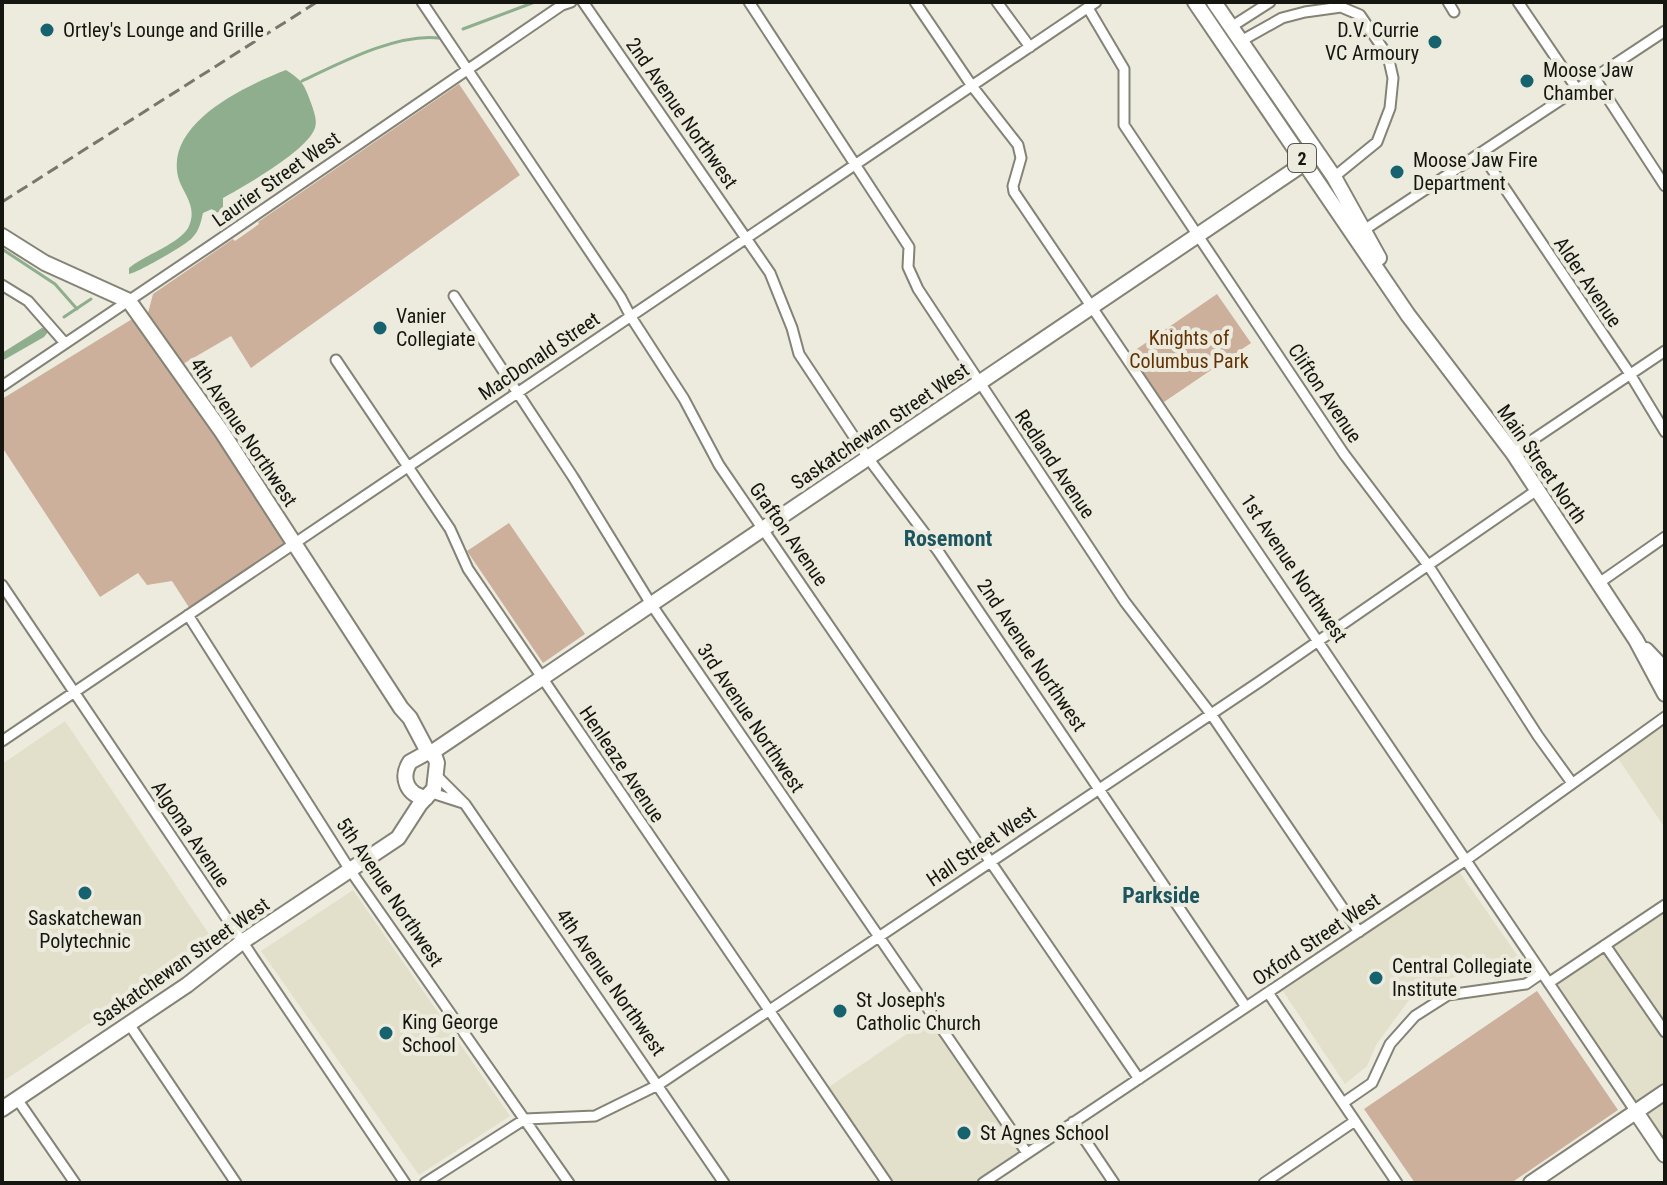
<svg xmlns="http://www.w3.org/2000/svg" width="1667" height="1185" viewBox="0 0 1667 1185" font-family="'Roboto Condensed',sans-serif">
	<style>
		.built { fill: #e2e0ca }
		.green { fill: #cdb09b }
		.water { fill: #8eae8e }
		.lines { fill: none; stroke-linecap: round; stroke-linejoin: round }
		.stream { stroke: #8eae8e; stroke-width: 3 }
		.street-casing { stroke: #848376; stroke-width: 13 }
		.secondary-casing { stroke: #848376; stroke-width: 18 }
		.primary-casing { stroke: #848376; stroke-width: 18 }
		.street { stroke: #fff; stroke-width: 9 }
		.secondary { stroke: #fff; stroke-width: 14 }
		.primary { stroke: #fff; stroke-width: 14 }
		.rail { stroke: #78776e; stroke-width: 3; stroke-dasharray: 12 6; stroke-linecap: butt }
		.poi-dot { fill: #17626f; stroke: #ecebdd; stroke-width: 3 }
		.labels { text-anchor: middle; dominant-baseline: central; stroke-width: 8; stroke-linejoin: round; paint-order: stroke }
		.shield { fill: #ecebdd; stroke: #56564e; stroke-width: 2 }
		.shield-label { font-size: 18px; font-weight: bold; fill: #161611 }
		.poi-label { font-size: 20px; fill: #161611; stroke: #ecebdd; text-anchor: start }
		.street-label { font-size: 20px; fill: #161611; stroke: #ecebdd }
		.park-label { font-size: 20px; fill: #613203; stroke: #ecebdd }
		.neighbourhood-label { font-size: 22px; font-weight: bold; fill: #1c555f; stroke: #ecebdd }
	</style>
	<rect width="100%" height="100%" fill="#ecebdd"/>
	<path class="built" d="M1665,717v111l-50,-74z
		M65,721l148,219 -211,142v-318z
		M1458,870l66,95 -19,9 -42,1 -27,7 -24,14 -36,49 -9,21 -22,18 -62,-93z
		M353,890l157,226 -91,59 -158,-224z
		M1665,905v250l-115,-173z
		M933,1016l94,137 -44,30h-95l-65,-92z"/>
	<path class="green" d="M459,84l61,91 -269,193 -20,-32 -48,28 -35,-51 5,-19 80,-55 2,2 24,-17 -1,-2z
		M1217,294l34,49 -90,61 -33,-49z
		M137,316l152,227 -99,66 -18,-28 -25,4 -9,-12 -38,24 -98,-150v-48z
		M509,523l76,111 -42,29 -76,-112z
		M1537,991l81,119 -107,73h-96l-51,-74z"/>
	<path class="water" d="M286,70c17,11 18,14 25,33 3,9 8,20 2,29 -11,21 -68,54 -90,66v13l-8,2 -3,-4 -9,4c-2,9 -4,18 -11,25 -6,7 -55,35 -63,36v-6c15,-13 53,-25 60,-42 8,-19 -4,-30 -10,-46 -17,-56 66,-94 107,-110z
		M45,326l3,6 -4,5 -42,24v-8z"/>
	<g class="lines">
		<path class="stream" d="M463,29l72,-27
			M302,81c38,-18 95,-48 137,-43
			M2,249l53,35 22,25
			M64,317l27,-18"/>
		<defs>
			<path id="street" d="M422,2l199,296 10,19 53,82 35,66 420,614
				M583,2l187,271 22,55 7,26 69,104 70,93 308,456
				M749,2l160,245 -1,20 10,22 207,313 86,112 148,218
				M915,2l57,84 46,59 3,13 -8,28 1,6 622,920
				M997,2l33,45
				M1448,2l6,10
				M1518,2l59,87
				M1088,8l36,61v56l220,329 84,111 110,171 34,47
				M1231,27l39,-25
				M1241,41l41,-23 23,-6 36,-5 19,8 28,41 5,22 -3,30 -13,34 -43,35
				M1594,77l71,109
				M1481,153l149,221 35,58
				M1361,232l304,-201
				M2,285l26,16 36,41
				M454,296l119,181 78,127 376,549
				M336,360l114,169 18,40 419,614
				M2,386l208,-140 352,-241 9,-3
				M1513,453l152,-102
				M1599,583l66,-46
				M2,585l403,598
				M188,615l162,255 219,313
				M2,741l1094,-739
				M437,776l28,28 259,379
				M432,793l31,10
				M1605,945l60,87
				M1550,982l115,-77
				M1269,994l128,189
				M129,1024l107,159
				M17,1099l58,84
				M1343,1103l29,-20 18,-39 25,-28 33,-21 78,-11 16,-11
				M1073,1122l41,61
				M425,1183l100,-64 70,-3 63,-31 601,-403 278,-192
				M983,1183l483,-323 199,-143
				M1264,1183l91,-62"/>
			<path id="secondary" d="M2,236l43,27 84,38 93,131 179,276 9,10 18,34
				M431,753l881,-595
				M2,1109l185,-124 55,-43 156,-104 22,-34 14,-15 3,-26 -2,-6 -7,-5 -18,10c-10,16 -3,33 16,36
				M1636,1112l29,43
				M1531,1183l134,-91"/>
			<path id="primary" d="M1195,2l213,313 105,138 123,187 29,54
				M1214,2l120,175 45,81
				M1646,650l19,20"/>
		</defs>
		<use href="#street" class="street-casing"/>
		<use href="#secondary" class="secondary-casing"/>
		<use href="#primary" class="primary-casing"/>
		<use href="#street" class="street"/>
		<use href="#secondary" class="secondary"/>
		<use href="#primary" class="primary"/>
		<path class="rail" d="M2,202l315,-200"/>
	</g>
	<g class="poi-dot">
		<circle cx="47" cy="30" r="8"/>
		<circle cx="1435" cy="42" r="8"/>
		<circle cx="1527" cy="81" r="8"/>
		<circle cx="1397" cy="172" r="8"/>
		<circle cx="380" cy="328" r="8"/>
		<circle cx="85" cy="893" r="8"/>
		<circle cx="1376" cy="978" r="8"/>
		<circle cx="840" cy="1011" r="8"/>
		<circle cx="386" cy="1033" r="8"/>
		<circle cx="964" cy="1133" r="8"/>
	</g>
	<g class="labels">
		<rect class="shield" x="1288" y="144" width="28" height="28" rx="6"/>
		<g class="shield-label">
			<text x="1302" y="158">2</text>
		</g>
		<g class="poi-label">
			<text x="63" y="30">Ortley's Lounge and Grille</text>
			<text x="1419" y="30" text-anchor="end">D.V. Currie<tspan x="1419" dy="23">VC Armoury</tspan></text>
			<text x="1543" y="70">Moose Jaw<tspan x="1543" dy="23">Chamber</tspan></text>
			<text x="1413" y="160">Moose Jaw Fire<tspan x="1413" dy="23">Department</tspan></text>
			<text x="396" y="316">Vanier<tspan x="396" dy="23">Collegiate</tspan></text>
			<text x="85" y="918" text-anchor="middle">Saskatchewan<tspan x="85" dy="23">Polytechnic</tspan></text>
			<text x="1392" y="966">Central Collegiate<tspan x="1392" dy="23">Institute</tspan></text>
			<text x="856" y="1000">St Joseph's<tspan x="856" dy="23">Catholic Church</tspan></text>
			<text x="402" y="1022">King George<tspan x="402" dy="23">School</tspan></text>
			<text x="980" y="1133">St Agnes School</text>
		</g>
		<g class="street-label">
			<text transform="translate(682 113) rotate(55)">2nd Avenue Northwest</text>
			<text transform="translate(276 179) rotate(-35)">Laurier Street West</text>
			<text transform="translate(1588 282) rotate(56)">Alder Avenue</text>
			<text transform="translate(539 356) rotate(-34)">MacDonald Street</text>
			<text transform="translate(1325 393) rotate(56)">Clifton Avenue</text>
			<text transform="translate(880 426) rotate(-34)">Saskatchewan Street West</text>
			<text transform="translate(244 432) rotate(56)">4th Avenue Northwest</text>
			<text transform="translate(1055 464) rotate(56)">Redland Avenue</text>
			<text transform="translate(1542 464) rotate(55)">Main Street North</text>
			<text transform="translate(789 534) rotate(55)">Grafton Avenue</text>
			<text transform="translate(1294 568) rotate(56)">1st Avenue Northwest</text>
			<text transform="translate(1032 655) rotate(56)">2nd Avenue Northwest</text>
			<text transform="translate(751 718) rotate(56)">3rd Avenue Northwest</text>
			<text transform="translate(622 764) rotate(56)">Henleaze Avenue</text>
			<text transform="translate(191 834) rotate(56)">Algoma Avenue</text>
			<text transform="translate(981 846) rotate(-34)">Hall Street West</text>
			<text transform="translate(390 892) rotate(56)">5th Avenue Northwest</text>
			<text transform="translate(1316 939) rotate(-34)">Oxford Street West</text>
			<text transform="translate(181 962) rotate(-35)">Saskatchewan Street West</text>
			<text transform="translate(611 982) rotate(55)">4th Avenue Northwest</text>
		</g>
		<g class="park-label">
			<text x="1189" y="338">Knights of<tspan x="1189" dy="23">Columbus Park</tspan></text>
		</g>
		<g class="neighbourhood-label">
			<text x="948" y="538">Rosemont</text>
			<text x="1161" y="895">Parkside</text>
		</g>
	</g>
	<rect width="1667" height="1185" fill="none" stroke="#161611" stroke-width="8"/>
</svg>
